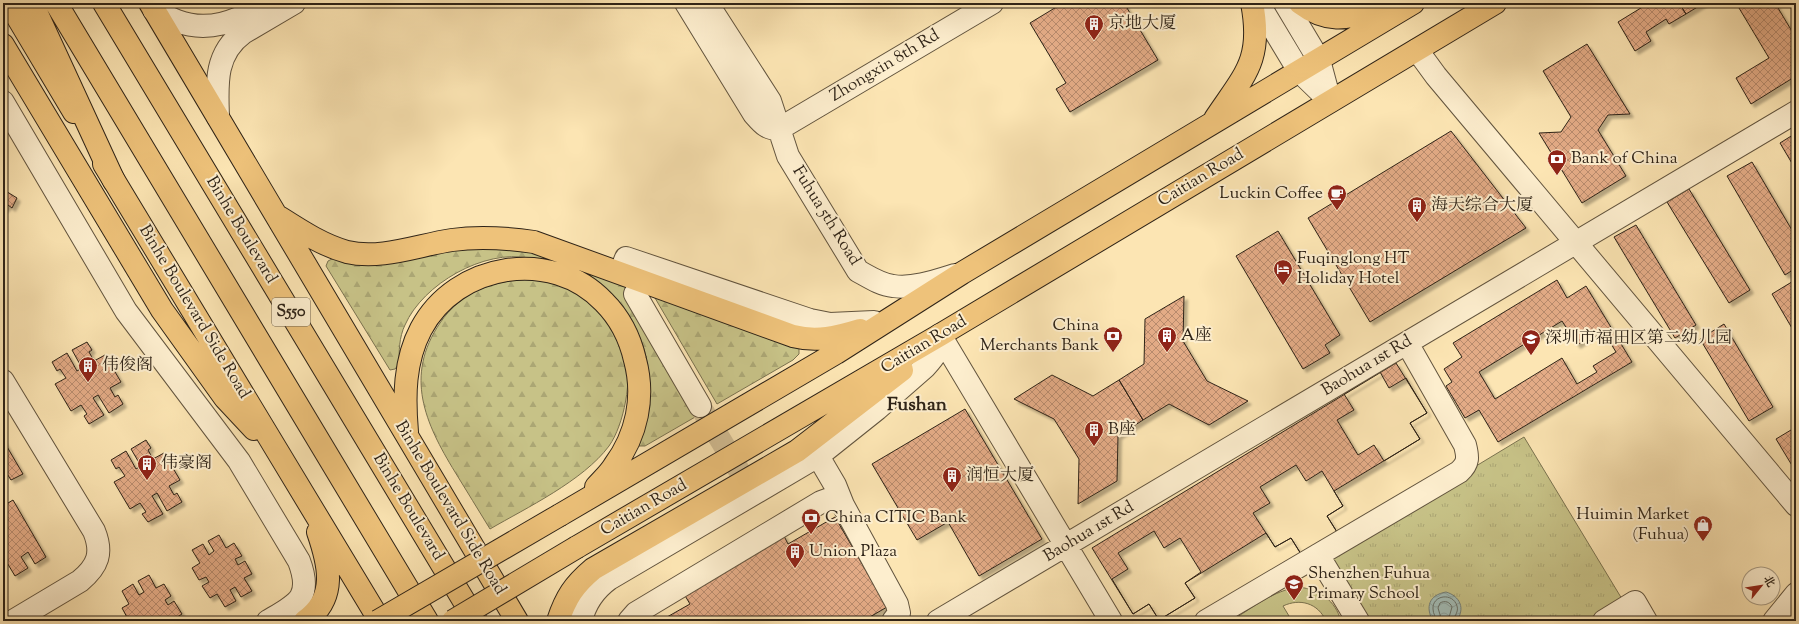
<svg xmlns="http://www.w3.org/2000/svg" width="1799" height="624" viewBox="0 0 1799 624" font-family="'Sorts Mill Goudy','Noto Serif SC',serif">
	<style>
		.forest { fill: url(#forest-firs); stroke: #7a724f }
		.park { fill: url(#park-tufts); stroke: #7a724f }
		.pitch { fill: #c7c287; stroke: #7a724f }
		.water { fill: url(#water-waves); stroke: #747f77 }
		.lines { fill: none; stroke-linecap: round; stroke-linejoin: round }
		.shore { stroke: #687067; stroke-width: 1 }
		.building { fill: url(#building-cross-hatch); stroke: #2e2317; fill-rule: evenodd; filter: url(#shadow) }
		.minor-tunnel { stroke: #d3be94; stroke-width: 22; stroke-dasharray: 22 11; stroke-linecap: butt }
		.minor-casing { stroke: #62543e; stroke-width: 24 }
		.major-casing { stroke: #2e2317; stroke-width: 24 }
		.highway-casing { stroke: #2e2317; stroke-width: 24 }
		.minor { stroke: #fdeece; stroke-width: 22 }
		.major { stroke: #eec27a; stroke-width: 22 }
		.highway { stroke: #eec27a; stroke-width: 22 }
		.major-bridge-casing { stroke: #2e2317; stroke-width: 24; stroke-linecap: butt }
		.major-bridge { stroke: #eec27a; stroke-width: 22 }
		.labels { text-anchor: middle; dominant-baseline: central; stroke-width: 4; stroke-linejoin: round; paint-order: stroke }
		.shield { fill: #fdeece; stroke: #6c604e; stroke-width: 1 }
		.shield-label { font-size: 16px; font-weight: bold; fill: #2e2317 }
		.poi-label { font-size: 17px; fill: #2e2317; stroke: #fdeece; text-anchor: start }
		.street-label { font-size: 17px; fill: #2e2317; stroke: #fdeece }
		.quarter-label { font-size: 19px; font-weight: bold; fill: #2e2317; stroke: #fdeece }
	</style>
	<defs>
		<pattern id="forest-firs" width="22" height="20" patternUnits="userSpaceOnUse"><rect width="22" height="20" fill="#c7c287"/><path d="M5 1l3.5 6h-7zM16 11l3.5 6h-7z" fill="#aba674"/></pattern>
		<pattern id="park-tufts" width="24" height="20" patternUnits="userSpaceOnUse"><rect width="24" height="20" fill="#c7c287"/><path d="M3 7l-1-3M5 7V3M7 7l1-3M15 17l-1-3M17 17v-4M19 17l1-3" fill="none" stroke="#aba674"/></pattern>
		<pattern id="water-waves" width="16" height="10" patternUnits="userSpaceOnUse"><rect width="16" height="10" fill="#a3bdb7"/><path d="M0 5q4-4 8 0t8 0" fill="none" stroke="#8da29d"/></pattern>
		<pattern id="building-cross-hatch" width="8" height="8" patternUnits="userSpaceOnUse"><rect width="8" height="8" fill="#e3ab86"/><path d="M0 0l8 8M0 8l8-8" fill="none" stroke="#b88b6d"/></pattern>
		<filter id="shadow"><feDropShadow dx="3.5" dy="3.5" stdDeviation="1" flood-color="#0004"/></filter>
	</defs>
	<rect width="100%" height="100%" fill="#fce5b3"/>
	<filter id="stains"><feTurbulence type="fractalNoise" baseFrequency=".005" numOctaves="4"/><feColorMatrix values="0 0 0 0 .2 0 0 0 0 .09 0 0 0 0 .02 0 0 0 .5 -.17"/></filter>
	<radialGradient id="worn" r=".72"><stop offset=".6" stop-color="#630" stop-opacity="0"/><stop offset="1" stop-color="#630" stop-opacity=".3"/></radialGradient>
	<path class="forest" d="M512,247l127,36 70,126 -64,37h-6l-2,-2c10,-53 22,-78 -8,-127 -24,-15 -49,-29 -73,-44 -8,-4 -18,-13 -27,-15 -45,-9 -106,26 -124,67 -6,12 -6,27 -6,39l-4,5 -5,1 -64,-104 2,-5 4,-2 122,-11z
		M526,279c16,2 38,4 53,12 19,11 29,30 39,49 2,4 6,9 7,13 8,25 -1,72 -16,93 -26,35 -83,62 -119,83 -12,-19 -23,-38 -35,-57 -30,-49 -51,-96 -15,-149 21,-31 50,-41 86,-44z
		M648,286l151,59v9l-6,6 -76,44z"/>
	<path class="park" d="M1524,437l98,162 -36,22h-217l-40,-66z"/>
	<path class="pitch" d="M1299,587c21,3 36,13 42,34h-15c-8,-18 -26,-23 -43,-15l9,15h-61c21,-13 43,-31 68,-34z"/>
	<path class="water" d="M1446,592c14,4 20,17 10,29h-23c-8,-14 -4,-26 13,-29z"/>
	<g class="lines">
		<path class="shore" d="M1437,621c-1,-4 -4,-7 -4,-12 -1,-14 20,-17 24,-3 2,6 -3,10 -4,15
			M1442,621l-4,-13 2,-5c5,-3 10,-1 12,4l-4,14"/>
	</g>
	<path class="building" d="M1063,3h61l34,57 -88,52 -14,-23 10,-6 -36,-60z
		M1649,3h30l7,11 -17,10 -3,-5 -20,13 5,9 -16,10 -17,-29z
		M1679,3h25l-18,11z
		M1736,3h39l21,35v38l-45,28 -15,-26 33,-20z
		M1587,44l43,70 -22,1 -10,15 28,46 -44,27 -43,-70 22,-1 10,-15 -28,-46z
		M1451,131l75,97 -156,94 -62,-104z
		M1796,133v37l-16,-27z
		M1752,162l44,75v31l-11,7 -58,-99z
		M1689,189l61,101 -21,13 -62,-101z
		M4,190l13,8 -5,10 -4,-3 -3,4 -2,-2z
		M1636,225l60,100 -21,13 -61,-101z
		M1278,231l62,104 -15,10 5,8 -27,16 -67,-113z
		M1557,280l10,18 19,-12 46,76 -134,80 -19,-32 -14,8 -19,-32 6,-4 -8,-13 18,-12 -9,-14zM1562,321l15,24 25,-16 14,23 -23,14 4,6 -20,12 -15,-26 -67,41 -16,-27z
		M1795,280l1,1v54l-24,-41z
		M1184,296l-1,45 24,40 41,20 -39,24 -40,-21 -26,16 -24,-40 25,-16 1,-45z
		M1724,324l49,83 -24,14 -49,-82z
		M87,342l5,8 -3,2 5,9 11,-6 16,27 -11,6 5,9 3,-2 5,9 -14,9 -11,-18 -5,3 11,17 -15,9 -5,-8 3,-2 -6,-9 -10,6 -16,-27 11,-6 -6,-9 -3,2 -5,-9 15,-9 10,18 5,-3 -10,-18z
		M1396,363l31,50 -17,10 10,16 -86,52 9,15 -16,10 10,16 -36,22 -10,-16 -16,9 -9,-14 -81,50 10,15 -36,22 -10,-16 -16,10 -41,-66z
		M1380,372l9,16 17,-10 21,35 -17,10 10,16 -36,22 -10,-16 -16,10 -21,-35 17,-10 -10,-16z
		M1052,375l41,21 26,-16 24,40 -25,16 -1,45 -39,23 1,-45 -25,-40 -40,-20z
		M965,409l77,130 -63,37 -31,-54 -31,18 -45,-76z
		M1796,427v45l-20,-33z
		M3,440l20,34 -12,6 -7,-11 -1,1z
		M146,440l5,8 -3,2 5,9 11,-6 16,27 -11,6 5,9 3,-2 5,9 -15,9 -10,-18 -5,3 11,18 -15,8 -6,-8 4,-2 -6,-9 -10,6 -16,-27 11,-6 -6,-9 -3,2 -5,-9 15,-9 10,18 5,-3 -10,-17z
		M1296,465l10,16 16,-10 21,35 -16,10 10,16 -36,22 -10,-16 -16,9 -22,-34 17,-10 -10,-16z
		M13,500l33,57 -11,7 -7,-12 -7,5 7,11 -13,8 -12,-20v-34l5,-4 -5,-9v-3z
		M835,517l52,90 -24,14h-203l30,-17 -6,-10 99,-60 5,10z
		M1154,531l10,17 16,-10 21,34 -16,11 10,15 -36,22 -10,-16 -16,10 -21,-35 16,-10 -10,-16z
		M219,535l7,13 8,-5 8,13 -7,3 3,6 7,-4 7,13 -8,4 8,13 -11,6 -6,-10 -5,3 6,11 -11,6 -8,-13 -7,4 -8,-12 7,-4 -3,-5 -7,3 -7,-12 8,-5 -8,-13 11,-6 6,11 5,-4 -6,-10z
		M149,575l7,13 8,-4 7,12 -6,4 3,5 6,-4 8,13 -8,5 1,2h-37l-2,-4 -7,4 -7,-13 7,-4 -7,-13 11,-7 6,11 5,-3 -6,-11z"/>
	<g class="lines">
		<path class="minor-tunnel" d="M700,406l49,81"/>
		<defs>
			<path id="minor" d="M686,3l68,111c8,9 12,15 25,15l213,-126
				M707,3l63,98 18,55 70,115c11,6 23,14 35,15 20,3 43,-5 62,-11
				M1258,3l41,68 31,30
				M1285,3l34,57 11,41
				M154,10c8,4 15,8 23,11 31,12 60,0 86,-15
				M1417,50l19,26 360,429
				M3,102l123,209 113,150 60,100c14,37 -2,43 -31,60
				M218,117c-1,-31 -4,-63 25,-84l51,-30
				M624,263l2,-5 184,62 20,4 44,-2
				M635,294l65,112
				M940,335l171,286
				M3,381l91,150c9,22 4,35 -14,50l-67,40
				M818,456l17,29 8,20
				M1318,555l40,66
				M581,621c4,-18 13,-31 28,-42l209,-123 59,-47 48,-42c9,-10 16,-18 15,-32
				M629,621l7,-8 185,-111 11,-4 11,7 54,99 2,9 -6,8
				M938,621l858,-509
				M1206,621l253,-149c10,-9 9,-15 6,-27l-58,-102
				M1604,621l31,-19 11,19
				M1774,621l22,-27"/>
			<path id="major" d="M9,3l65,109
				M150,3l367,618
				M1300,3c37,28 59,8 98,2
				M3,45l159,265 63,88 29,31
				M1215,119c30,-45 48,-59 37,-116
				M104,164l276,457
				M279,217c22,14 43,28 68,35 34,8 71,-7 105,-12 27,-4 55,-2 82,2l259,94c24,6 44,1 67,-6
				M407,432c-3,-35 -3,-71 14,-103 35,-66 131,-82 183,-27 16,16 26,36 31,58 10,37 2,75 -21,106 -5,8 -12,14 -18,21
				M560,515l276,-162 126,-80 451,-270
				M577,547l363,-212 555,-332
				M305,621c33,-23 24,-57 13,-89
				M558,621c8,-24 16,-36 35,-52l204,-118 105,-81"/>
			<path id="highway" d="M32,3l82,178
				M56,3l371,618
				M104,3l372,618"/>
		</defs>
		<use href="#minor" class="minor-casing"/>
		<use href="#major" class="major-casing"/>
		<use href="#highway" class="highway-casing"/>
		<use href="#minor" class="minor"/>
		<use href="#major" class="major"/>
		<use href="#highway" class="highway"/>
		<defs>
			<path id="major-bridge" d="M378,621l182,-106
				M453,621l124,-74"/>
		</defs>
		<use href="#major-bridge" class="major-bridge-casing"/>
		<use href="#major-bridge" class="major-bridge"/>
	</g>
	<defs>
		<symbol id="building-pin" viewBox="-11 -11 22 30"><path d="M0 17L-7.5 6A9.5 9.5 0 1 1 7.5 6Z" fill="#8f2418" stroke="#fdeece"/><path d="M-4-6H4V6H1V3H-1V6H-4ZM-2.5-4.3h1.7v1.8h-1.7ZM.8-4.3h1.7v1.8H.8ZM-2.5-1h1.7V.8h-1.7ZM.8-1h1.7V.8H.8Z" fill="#fff"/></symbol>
		<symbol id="bank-pin" viewBox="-11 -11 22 30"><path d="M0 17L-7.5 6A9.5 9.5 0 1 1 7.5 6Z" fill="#8f2418" stroke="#fdeece"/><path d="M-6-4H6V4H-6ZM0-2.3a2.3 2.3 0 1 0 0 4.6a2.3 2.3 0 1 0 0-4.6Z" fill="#fff"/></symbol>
		<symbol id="cafe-pin" viewBox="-11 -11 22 30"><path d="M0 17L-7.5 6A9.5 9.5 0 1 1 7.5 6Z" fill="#8f2418" stroke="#fdeece"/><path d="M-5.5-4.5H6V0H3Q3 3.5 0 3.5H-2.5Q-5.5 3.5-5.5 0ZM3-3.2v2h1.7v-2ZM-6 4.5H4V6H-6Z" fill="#fff"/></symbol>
		<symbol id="hotel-pin" viewBox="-11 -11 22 30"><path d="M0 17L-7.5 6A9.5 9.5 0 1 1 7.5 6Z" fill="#8f2418" stroke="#fdeece"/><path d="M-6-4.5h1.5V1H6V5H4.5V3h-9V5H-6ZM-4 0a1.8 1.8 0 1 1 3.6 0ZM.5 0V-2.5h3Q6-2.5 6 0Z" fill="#fff"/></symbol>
		<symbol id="school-pin" viewBox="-11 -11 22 30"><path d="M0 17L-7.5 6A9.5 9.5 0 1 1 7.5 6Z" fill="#8f2418" stroke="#fdeece"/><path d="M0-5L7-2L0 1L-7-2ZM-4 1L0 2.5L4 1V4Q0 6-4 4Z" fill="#fff"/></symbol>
		<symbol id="shop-pin" viewBox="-11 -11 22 30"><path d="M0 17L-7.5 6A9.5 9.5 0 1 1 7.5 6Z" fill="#8f2418" stroke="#fdeece"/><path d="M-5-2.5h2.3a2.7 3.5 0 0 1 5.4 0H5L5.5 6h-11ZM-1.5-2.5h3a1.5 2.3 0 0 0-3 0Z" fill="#fff"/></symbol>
	</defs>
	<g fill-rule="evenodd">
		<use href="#building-pin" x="1083" y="13" width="22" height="30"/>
		<use href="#bank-pin" x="1546" y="148" width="22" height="30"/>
		<use href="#cafe-pin" x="1326" y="183" width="22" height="30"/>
		<use href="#building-pin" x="1406" y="195" width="22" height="30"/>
		<use href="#hotel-pin" x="1272" y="258" width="22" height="30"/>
		<use href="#bank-pin" x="1102" y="325" width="22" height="30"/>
		<use href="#building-pin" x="1156" y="325" width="22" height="30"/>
		<use href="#school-pin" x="1520" y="328" width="22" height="30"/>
		<use href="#building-pin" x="77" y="355" width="22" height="30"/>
		<use href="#building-pin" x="1083" y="419" width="22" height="30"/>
		<use href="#building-pin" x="136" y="453" width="22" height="30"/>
		<use href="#building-pin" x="941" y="465" width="22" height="30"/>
		<use href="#bank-pin" x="800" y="507" width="22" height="30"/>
		<use href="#shop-pin" x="1692" y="514" width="22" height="30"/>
		<use href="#building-pin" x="784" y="541" width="22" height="30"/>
		<use href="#school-pin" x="1283" y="573" width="22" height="30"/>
	</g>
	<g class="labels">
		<rect class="shield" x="272" y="298" width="38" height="28" rx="3"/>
		<g class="shield-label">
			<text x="291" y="312">S550</text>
		</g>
		<g class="poi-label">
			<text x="1108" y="24">京地大厦</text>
			<text x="1571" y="159">Bank of China</text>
			<text x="1323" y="194" text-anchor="end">Luckin Coffee</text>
			<text x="1431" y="206">海天综合大厦</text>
			<text x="1297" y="259">Fuqinglong HT<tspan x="1297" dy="20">Holiday Hotel</tspan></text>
			<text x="1099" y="326" text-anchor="end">China<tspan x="1099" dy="20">Merchants Bank</tspan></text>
			<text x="1181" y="336">A座</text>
			<text x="1545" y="339">深圳市福田区第二幼儿园</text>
			<text x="102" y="366">伟俊阁</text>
			<text x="1108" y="430">B座</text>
			<text x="161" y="464">伟豪阁</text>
			<text x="966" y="476">润恒大厦</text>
			<text x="1689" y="515" text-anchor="end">Huimin Market<tspan x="1689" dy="20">(Fuhua)</tspan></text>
			<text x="825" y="518">China CITIC Bank</text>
			<text x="809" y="552">Union Plaza</text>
			<text x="1308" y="574">Shenzhen Fuhua<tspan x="1308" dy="20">Primary School</tspan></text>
		</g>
		<g class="street-label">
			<text transform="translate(885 66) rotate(-31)">Zhongxin 8th Rd</text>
			<text transform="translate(1201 178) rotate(-31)">Caitian Road</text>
			<text transform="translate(826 216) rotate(58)">Fuhua 5th Road</text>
			<text transform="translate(241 230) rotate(59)">Binhe Boulevard</text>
			<text transform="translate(194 312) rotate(59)">Binhe Boulevard Side Road</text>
			<text transform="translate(924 345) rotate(-31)">Caitian Road</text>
			<text transform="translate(1367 366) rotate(-31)">Baohua 1st Rd</text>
			<text transform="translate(408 507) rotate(59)">Binhe Boulevard</text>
			<text transform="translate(450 508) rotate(59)">Binhe Boulevard Side Road</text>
			<text transform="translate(644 508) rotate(-30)">Caitian Road</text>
			<text transform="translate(1089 532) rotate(-31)">Baohua 1st Rd</text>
		</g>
		<g class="quarter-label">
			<text x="917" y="405">Fushan</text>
		</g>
	</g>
	<rect width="1799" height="624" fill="none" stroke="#fce5b3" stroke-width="16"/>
	<rect x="4" y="4" width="1791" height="616" fill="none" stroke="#2e2317" stroke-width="2"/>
	<rect x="8" y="8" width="1783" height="608" fill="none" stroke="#2e2317"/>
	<g transform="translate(1761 586) rotate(60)"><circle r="19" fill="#fdeece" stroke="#aa9d85"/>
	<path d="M0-3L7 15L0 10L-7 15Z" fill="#8f2418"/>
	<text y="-6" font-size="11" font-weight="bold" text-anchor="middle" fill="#2e2317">北</text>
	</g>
	<rect width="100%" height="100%" filter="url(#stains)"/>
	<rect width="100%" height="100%" fill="url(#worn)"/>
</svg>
